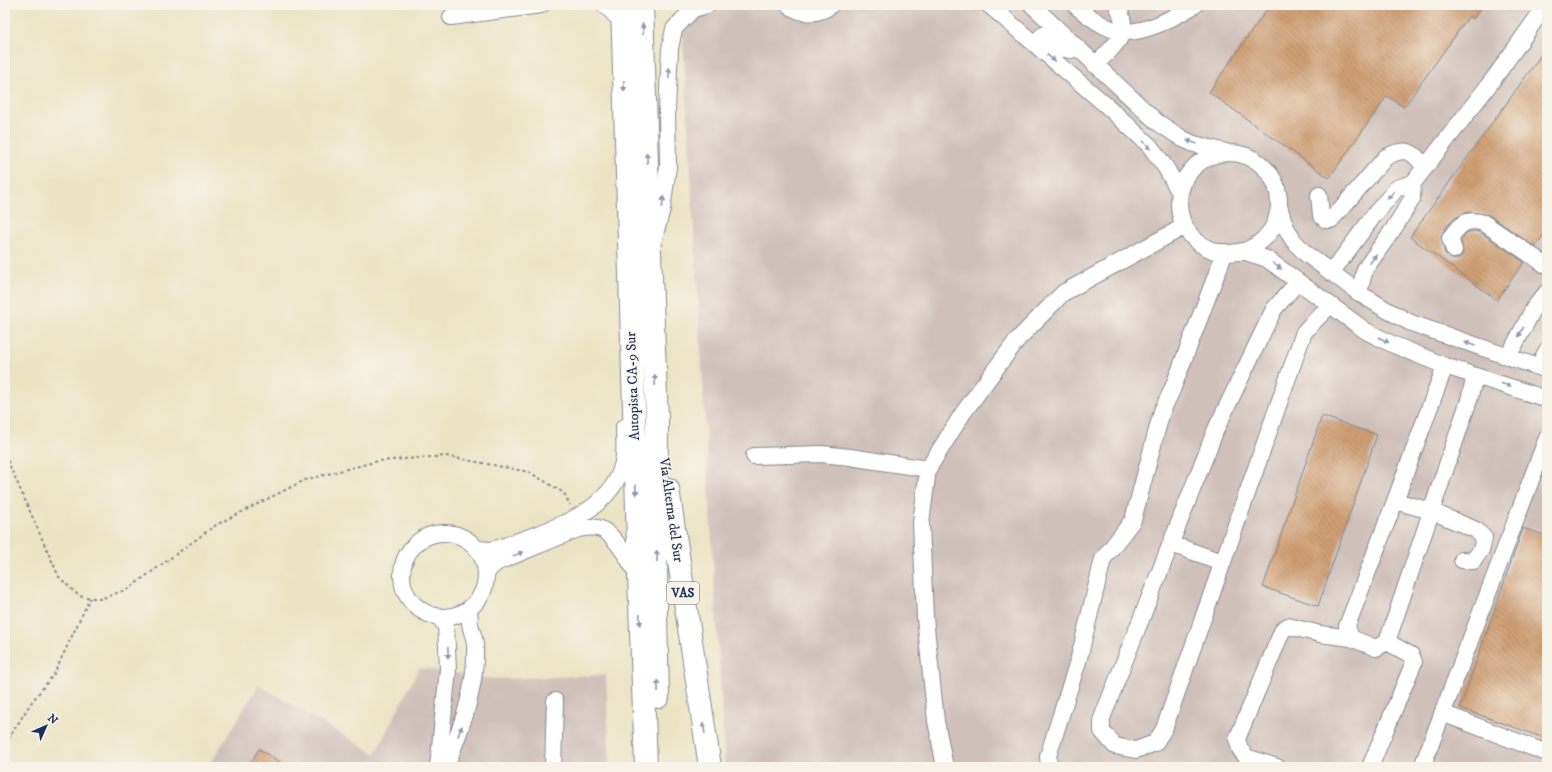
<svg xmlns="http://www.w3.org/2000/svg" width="1552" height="772" viewBox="0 0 1552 772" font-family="'IM FELL DW Pica',serif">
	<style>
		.industrial { fill: #cfc0ba }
		.building { fill: url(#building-back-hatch) }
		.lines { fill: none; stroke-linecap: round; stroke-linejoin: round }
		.minor-casing { stroke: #838a91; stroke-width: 18 }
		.highway-casing { stroke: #838a91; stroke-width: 24 }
		.path { stroke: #838a91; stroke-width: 2; stroke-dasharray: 3 3; stroke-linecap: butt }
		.minor { stroke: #fff; stroke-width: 16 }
		.highway { stroke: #fff; stroke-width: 22 }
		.oneway { fill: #8d97ae }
		.labels { text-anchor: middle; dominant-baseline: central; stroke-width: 3; stroke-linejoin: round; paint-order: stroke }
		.shield { fill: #f7f3e8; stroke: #5d6a87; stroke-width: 1 }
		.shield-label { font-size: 13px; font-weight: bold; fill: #1b2f5e }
		.street-label { font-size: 14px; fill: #1b2f5e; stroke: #f7f3e8 }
	</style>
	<defs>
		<pattern id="building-back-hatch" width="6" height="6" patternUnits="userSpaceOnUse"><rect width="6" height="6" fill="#d09f74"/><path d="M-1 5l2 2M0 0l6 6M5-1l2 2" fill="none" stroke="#a88262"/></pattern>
	</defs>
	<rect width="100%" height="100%" fill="#f7f3e8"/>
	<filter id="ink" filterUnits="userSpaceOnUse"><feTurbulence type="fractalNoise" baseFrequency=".025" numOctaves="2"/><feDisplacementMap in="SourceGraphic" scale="8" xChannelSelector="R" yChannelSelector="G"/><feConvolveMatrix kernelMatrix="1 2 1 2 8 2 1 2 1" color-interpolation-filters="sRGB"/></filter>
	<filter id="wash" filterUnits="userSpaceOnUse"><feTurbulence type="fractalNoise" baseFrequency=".012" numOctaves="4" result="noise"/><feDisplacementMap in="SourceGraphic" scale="16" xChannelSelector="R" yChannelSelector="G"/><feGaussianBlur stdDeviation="0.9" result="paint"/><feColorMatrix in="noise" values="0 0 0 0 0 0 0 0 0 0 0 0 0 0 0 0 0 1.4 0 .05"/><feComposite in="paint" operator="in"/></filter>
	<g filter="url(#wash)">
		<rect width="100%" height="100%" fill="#ebe4c4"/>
		<path class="industrial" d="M681,5h866v762h-822z
			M419,668l75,11 112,-4 4,92h-402l51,-82 116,69z"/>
		<g id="blocks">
			<path class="building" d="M1270,5h213l-10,14 -4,-3 -65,91 -17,-11 -58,82 -120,-86z
				M1547,47v183l-12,17 -46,-32 -18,-3 -6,1 -10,5 -9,9 -5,9 4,17 7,6h5l4,-3 2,-4 -2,-12 5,-7 7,-2 7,1 44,30 -27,38 -87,-63z
				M1322,416l55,19 -59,171 -55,-19z
				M1523,528l24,8v203l-87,-31z
				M259,749l28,18h-39z"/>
		</g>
	</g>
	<g filter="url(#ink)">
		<use href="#blocks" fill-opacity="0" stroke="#838a91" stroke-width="1"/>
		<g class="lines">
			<defs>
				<path id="minor" d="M605,5l18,18
					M789,5c11,10 30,10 42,0
					M989,5l118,101 43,40 16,22 14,25
					M1032,5l125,117 26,17 11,5 32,8
					M1075,5c11,10 33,26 48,27 25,1 51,-15 72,-27
					M451,17l90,-12
					M1034,44l9,-9 3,-1 19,15 6,1
					M1095,65c8,-8 24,-22 27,-32 3,-9 -1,-21 -5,-28
					M1179 203a50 50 0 1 1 100 0a50 50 0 1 1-100 0Z
					M1319,195l2,20 5,5h5l55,-63c19,-10 27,-7 39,11
					M1279,206l6,20 8,14 12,13 54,40 26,16 26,14 136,47
					M654,238l8,-29 6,-42 -1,-57 3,-61 4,-20 19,-20 14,-4
					M1454,250l-4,-12c10,-14 16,-20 34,-15l63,43
					M1242,251l25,8 99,72 26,13 53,22 102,33
					M1331,273l44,-59 22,-26 16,-5 82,-106 51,-72
					M1298,282l-24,27 -58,120 -114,289v13l13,15 21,4 19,-7 9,-14 140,-397 26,-27
					M1359,293l6,-24 29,-41 18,-29 1,-16
					M1508,357l26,-49 13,-16
					M1445,366l-50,135 -48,125 4,12 25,10 11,-6 82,-242 6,-24
					M1538,367l9,-17
					M754,456l67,-2 29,3 78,12
					M1395,501l36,10 45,19 8,8 -3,12 -8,11 -11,-1
					M402 575a42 42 0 1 1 84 0a42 42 0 1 1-84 0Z
					M1171,544l51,18
					M477,549l14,1 11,-3c41,-16 107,-31 120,-81 4,-12 2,-26 2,-39
					M486,574l5,-7 7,-5 80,-33c7,-1 16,-3 23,0 14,6 30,34 37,47
					M1442,713l105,40
					M438,767l10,-98 -2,-43 -7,-9
					M446,767c15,-39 31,-79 29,-122 0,-6 -3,-12 -4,-17 -2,-6 -1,-13 -2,-19
					M553,767l2,-66
					M945,767l-9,-46 -11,-103 -4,-95 7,-54 35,-56 54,-73 46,-47 122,-67
					M1049,767l-1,-11 31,-98 24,-99 30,-39 29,-109 10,-21 53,-138
					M1277,767l-31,-10 -6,-8 -3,-10 46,-110 5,-3 32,8 31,4
					M1370,767l44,-105 -3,-7 -24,-13
					M1422,767l125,-329"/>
				<path id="highway" d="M622,5l17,572 7,190
					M642,5l8,248 7,166 -1,197 2,81
					M668,489l42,278"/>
			</defs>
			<use href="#minor" class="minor-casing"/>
			<use href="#highway" class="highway-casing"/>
			<path class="path" d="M5,455l54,122 20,19 21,3 28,-10 88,-64 89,-45 73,-19 68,-5 83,16 35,21 6,12
				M5,744l26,-41 23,-29 36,-76"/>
			<use href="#minor" class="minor"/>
			<use href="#highway" class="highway"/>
		</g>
		<defs><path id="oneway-solid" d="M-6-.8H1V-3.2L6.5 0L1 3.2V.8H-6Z"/></defs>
		<g class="oneway">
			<use href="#oneway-solid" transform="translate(643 29) rotate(-92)"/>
			<use href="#oneway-solid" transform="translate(1051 58) rotate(41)"/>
			<use href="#oneway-solid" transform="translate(669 73) rotate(-88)"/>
			<use href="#oneway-solid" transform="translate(624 86) rotate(88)"/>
			<use href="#oneway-solid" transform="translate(1192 142) rotate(-161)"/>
			<use href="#oneway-solid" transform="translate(1147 145) rotate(46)"/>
			<use href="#oneway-solid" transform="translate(647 158) rotate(-92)"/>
			<use href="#oneway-solid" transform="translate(1391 195) rotate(130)"/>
			<use href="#oneway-solid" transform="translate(663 202) rotate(-82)"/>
			<use href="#oneway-solid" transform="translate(1373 259) rotate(-55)"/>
			<use href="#oneway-solid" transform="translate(1277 266) rotate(35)"/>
			<use href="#oneway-solid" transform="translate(1521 332) rotate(118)"/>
			<use href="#oneway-solid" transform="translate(1384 340) rotate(28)"/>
			<use href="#oneway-solid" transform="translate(1470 344) rotate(-161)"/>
			<use href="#oneway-solid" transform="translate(655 380) rotate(-93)"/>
			<use href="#oneway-solid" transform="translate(1506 385) rotate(18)"/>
			<use href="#oneway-solid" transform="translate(636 490) rotate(88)"/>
			<use href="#oneway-solid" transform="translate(518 554) rotate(-22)"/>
			<use href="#oneway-solid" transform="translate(657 556) rotate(-90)"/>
			<use href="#oneway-solid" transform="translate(640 620) rotate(88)"/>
			<use href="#oneway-solid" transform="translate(448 653) rotate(89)"/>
			<use href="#oneway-solid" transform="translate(658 686) rotate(-91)"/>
			<use href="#oneway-solid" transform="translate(704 728) rotate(-99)"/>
			<use href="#oneway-solid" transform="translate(460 731) rotate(-69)"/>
		</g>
	</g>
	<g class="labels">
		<rect class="shield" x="667" y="582" width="32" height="22" rx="3"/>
		<g class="shield-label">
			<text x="683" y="593">VAS</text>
		</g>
		<g class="street-label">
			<text transform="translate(633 386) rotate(-92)">Autopista CA-9 Sur</text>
			<text transform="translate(671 510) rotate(82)">Vía Alterna del Sur</text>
		</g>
	</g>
	<rect width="1552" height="772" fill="none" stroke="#f7f3e8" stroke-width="20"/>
	<g transform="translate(46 726) rotate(45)" stroke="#f7f3e8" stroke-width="3" paint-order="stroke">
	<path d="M0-3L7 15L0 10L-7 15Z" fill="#1b2f5e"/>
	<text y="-6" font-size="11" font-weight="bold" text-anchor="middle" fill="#1b2f5e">N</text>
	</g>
</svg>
